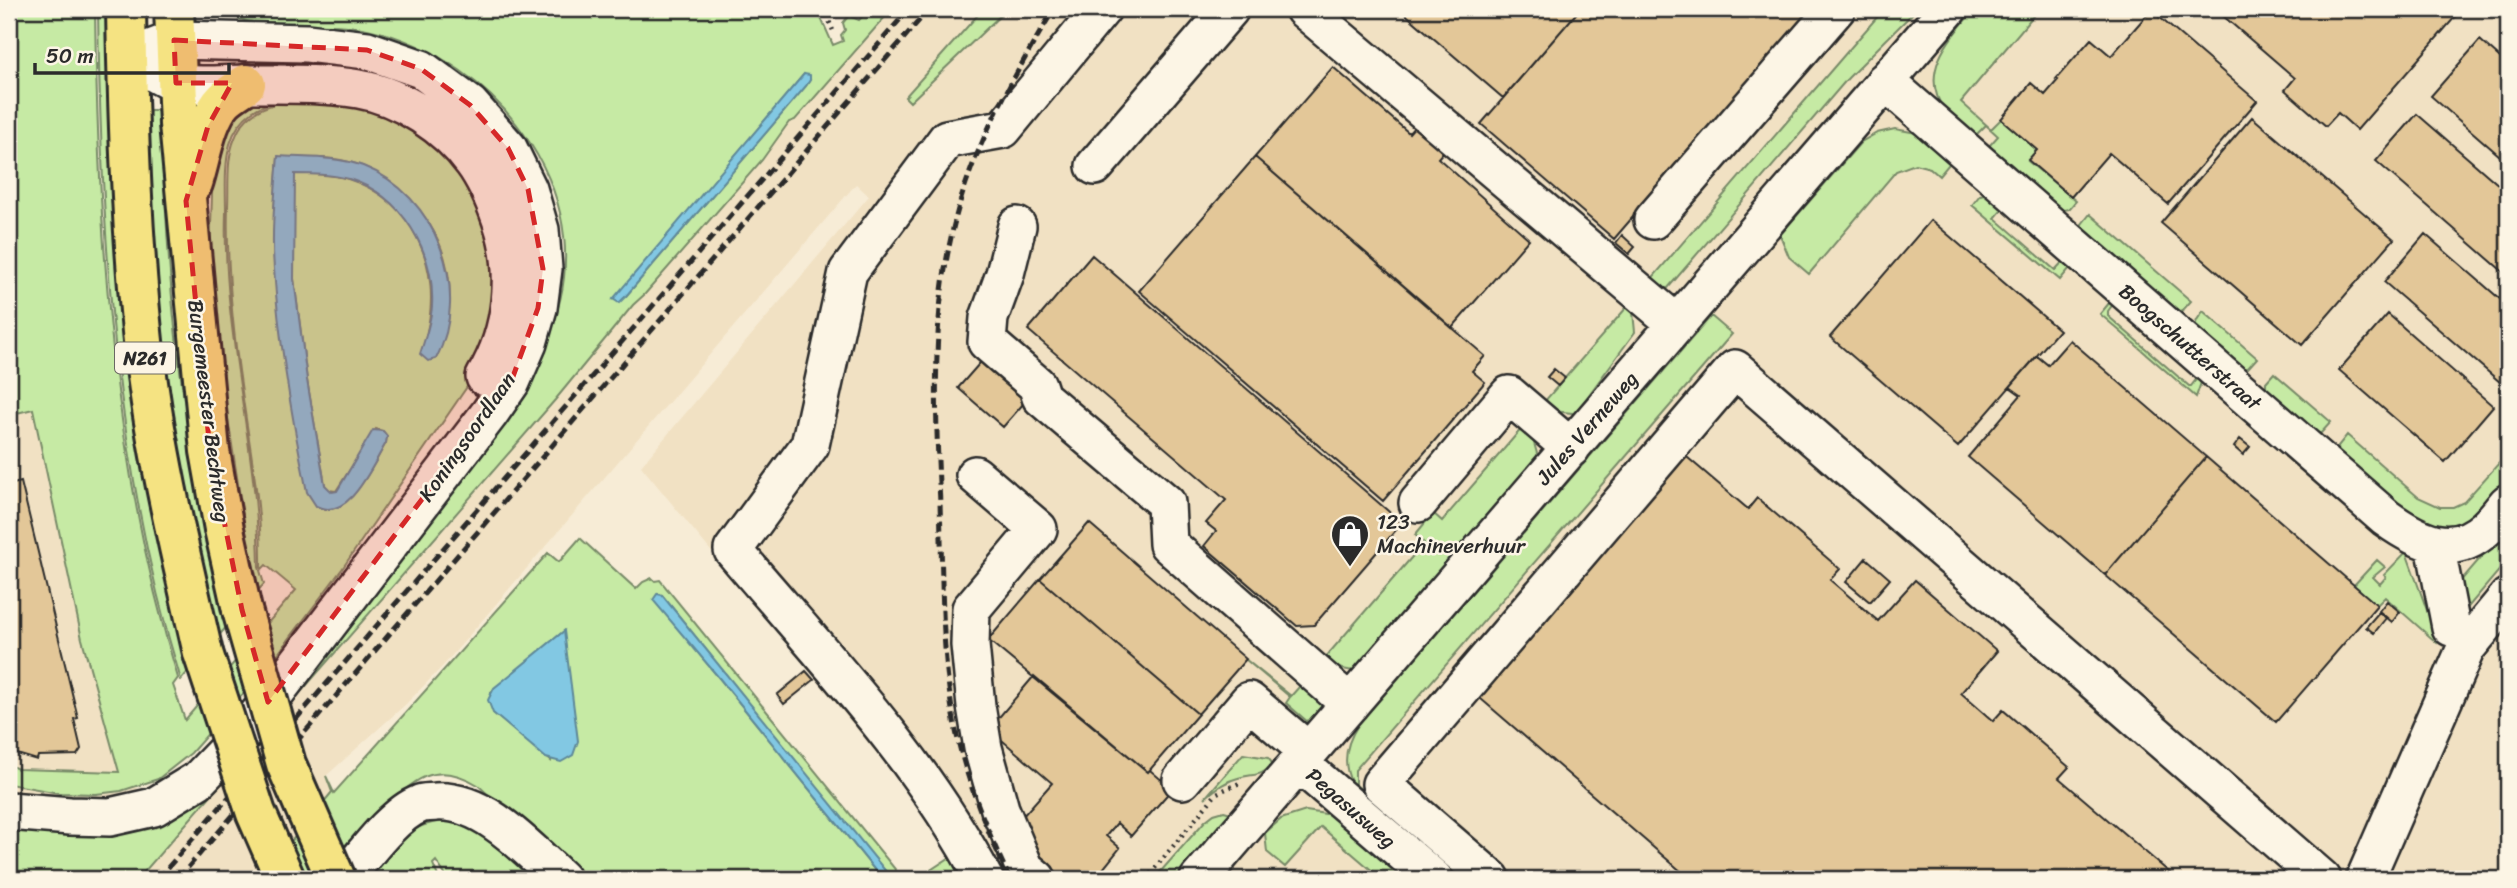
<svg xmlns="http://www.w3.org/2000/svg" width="2517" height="888" viewBox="0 0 2517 888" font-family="Sriracha,sans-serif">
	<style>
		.built { fill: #f1e1c3 }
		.green { fill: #c6eaa4; stroke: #788a68; stroke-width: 2; fill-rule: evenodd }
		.water { fill: #82c8e3; stroke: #5f8999; stroke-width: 2 }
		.building { fill: #e3c798; stroke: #2b2b2b; stroke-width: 2 }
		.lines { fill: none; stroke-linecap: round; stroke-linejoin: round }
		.minor-casing { stroke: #2b2b2b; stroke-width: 42 }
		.major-casing { stroke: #2b2b2b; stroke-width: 44 }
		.path { stroke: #2b2b2b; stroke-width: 4.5; stroke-dasharray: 2 5; stroke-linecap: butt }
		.minor { stroke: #fcf5e5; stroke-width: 37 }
		.major { stroke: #f5e382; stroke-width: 38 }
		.rail { stroke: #2b2b2b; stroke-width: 5; stroke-dasharray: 10 5; stroke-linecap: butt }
		.major-bridge-casing { stroke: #2b2b2b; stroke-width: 44; stroke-linecap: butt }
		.major-bridge { stroke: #f5e382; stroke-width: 38 }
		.marked { fill: #d62828; fill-opacity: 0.2; stroke: #d62828; stroke-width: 5; stroke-dasharray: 14 9; stroke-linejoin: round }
		.labels { text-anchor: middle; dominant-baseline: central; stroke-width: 5; stroke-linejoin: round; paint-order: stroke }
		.shield { fill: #fcf5e5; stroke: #6a6863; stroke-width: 2 }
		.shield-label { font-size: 19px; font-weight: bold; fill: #2b2b2b }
		.street-label { font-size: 21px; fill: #2b2b2b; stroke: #fcf5e5 }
		.poi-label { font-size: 21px; fill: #2b2b2b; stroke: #fcf5e5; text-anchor: start }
	</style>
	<rect width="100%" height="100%" fill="#f7ecd6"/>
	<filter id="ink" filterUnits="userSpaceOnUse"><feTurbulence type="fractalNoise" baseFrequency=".0143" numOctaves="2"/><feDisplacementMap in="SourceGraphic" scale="14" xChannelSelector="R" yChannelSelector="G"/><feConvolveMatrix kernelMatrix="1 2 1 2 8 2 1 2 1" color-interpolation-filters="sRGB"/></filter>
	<g filter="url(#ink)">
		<path class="built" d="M9,9l107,721 43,116 -150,33z
			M892,9h91l-77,88 4,5 97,-93h1501v870h-1528l-339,-413 228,-270 -13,-12 -413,482 -37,38 -80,72 6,16 -72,87h-122l417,-479 78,-95 12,-11 117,-134 27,-38 6,-3z"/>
		<path class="green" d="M9,9h86c3,226 17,453 83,669l-5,7 12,35 111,-130 -30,-25 -4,4 -1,-2c1,-58 -11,-117 -19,-175 -9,-61 -16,-123 -14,-186 1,-22 -2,-47 7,-68 9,-24 30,-34 54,-36 -28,-3 -51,15 -59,42 -6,21 -4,47 -4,69 -4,119 32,235 33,354l5,17 -9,10 -31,-201 -14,-136 3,-94 22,-54 43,-16 124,22 70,65 30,101 -29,97 -131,191 -68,90 -83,94 -33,26 -37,12 -25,3 -37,-1 -50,-9v-19l9,4 101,3 -37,-133 -49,-230 -24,6zM278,157c24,1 53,-1 75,6 45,13 85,59 94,105 4,17 3,36 1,54l-21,9c15,-62 -13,-132 -79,-152 -17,-5 -36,-5 -54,-6v106l13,101 18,105 3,5 8,1 40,-62 7,2 4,5 -1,7c-13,21 -36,75 -65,65l-47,-239v-57z
			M98,9h13l81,658 -11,13c-67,-217 -80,-446 -83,-671z
			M216,9h601l16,36 10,-4 -2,-6 4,-5 -2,-7 11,-14h4l-6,8 7,3 10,-11h23l-97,111 -6,2 -27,38 -117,134 -12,11 -78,95 -417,479h-129v-62l153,-5 384,-473c65,-135 -46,-281 -179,-310 -49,-11 -109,6 -151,-20zM804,74l6,6 -4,6 -180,210 -12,3z
			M983,9h24l-97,93 -5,-5z
			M1884,9h33l-69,69 -180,210 -12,1 -8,-6z
			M1975,9h64l-78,93 30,27 10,-10 36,31 -9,11 48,40 -7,8 -11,2 -68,-58 -1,-7 9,-10 -12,-11 -9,9 -9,1c-7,-8 -17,-15 -23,-24 -28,-39 6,-74 30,-102z
			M150,110h12c3,109 9,218 28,325 12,63 26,125 40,188l-15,17 -56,-288 -13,-226z
			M1895,129l27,5 32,24 -15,18 -9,-8 -15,-4 -19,7 -87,103 -20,-17 -9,-22 81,-93 16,-9z
			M1994,192l13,12 -12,14 60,52 13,-14 1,1 1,11 -10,12 -88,-75 8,-10z
			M2090,214l101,87 -7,8 -8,4 -94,-81v-8z
			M2115,296l1,4 -8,11v5l81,70h2l11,-14 2,2 -8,23 -96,-83z
			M1627,307l6,5 2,20 -61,83 -2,-2 -19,-2 -10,-8z
			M2203,311l54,47 -9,10 -6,1 -48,-40 3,-9z
			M1711,316l21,18 -377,436v14l110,95h-12c-18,-15 -36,-31 -54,-46 -35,-30 -73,-59 -41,-108z
			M2274,373l57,49 -10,11h-6l-49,-43v-8z
			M1522,428l10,8 6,21 -185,214 -21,-4 -8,-8 100,-116 -9,-8 18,-22 9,8z
			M2347,435l71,62 22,10h13l11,-5 44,-49v30l-27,31 -24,11h-25l-23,-12 -70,-59 -1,-8z
			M2508,526v34l-50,59 -6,-28z
			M580,538l56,51 7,-7 9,-4 3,3 5,-1 243,299h-11l-25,-29 -205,-255 -4,-1 -4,6 66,79 162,200h-305l-99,-94c-43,-27 -66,-4 -95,26 -10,11 -21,21 -32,31l-2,-1 -33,38h-56l72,-87 -6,-16 8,17 214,-240 11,9zM564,631l-13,130 -58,-48 -2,-21z
			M2406,552l32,89 -1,2 -52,-46 -8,8 -23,-20 23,-25 8,7 -12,10 7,7 6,-7 -2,-2z
			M1245,659l46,37 16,-18 18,26 -16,19 -23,-20 4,-6z
			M1243,754l25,4 5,6c-13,14 -18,9 -35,14 -13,3 -23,11 -33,20z
			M1224,811l7,2 -57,66h-20l51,-58 9,-7z
			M1306,811l26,4 80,64h-30l-61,-52 -36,40 -18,-15 -2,-19 16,-14z
			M452,821l28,8 59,50h-91l-12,-18 -3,3 6,15h-71c8,-9 9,-18 17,-28 16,-20 42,-30 67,-30z
			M955,854l14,25h-52z"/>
		<path class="water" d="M804,74l6,1v5l-4,6 -180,210 -7,7 -6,-4z
			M278,156c28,2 58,0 85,10 73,28 109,124 73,193l-8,2 -8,-7c5,-15 11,-32 12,-48 3,-54 -30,-111 -83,-127 -17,-5 -37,-5 -54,-5l-1,105 13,101 18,105 7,7 5,-1 36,-61 10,1 4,5 -1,7c-14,23 -37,80 -70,63l-9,-14c-15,-73 -28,-149 -33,-223 -3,-37 1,-75 4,-113z
			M657,594l5,1 230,284h-10l-162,-200 -67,-79z
			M564,631l14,110 -5,14 -12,7 -15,-4 -53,-45 -5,-13 6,-12z"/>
		<path class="building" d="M1405,9h175l-77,89 -100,-86z
			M1580,9h232l-198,230 -133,-115z
			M2215,9h247l-105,121 -19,-17 -12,13 -41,-36 10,-12z
			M2151,10l106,91 -89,103 -59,-51 -38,44 -43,-37 9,-10 -36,-31 30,-36 14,12 13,-15 -2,-1 35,-40 20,17z
			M2480,40l28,25v98l-77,-67z
			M1333,67l76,66 14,-16 29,25 -14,16 91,81 -77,89 -197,-171z
			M2417,114l91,79v83l-132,-115z
			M2252,117l142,122 -92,106 -141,-122z
			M1255,157l230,199 -13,15 13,11 -102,119 -244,-210z
			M1931,220l128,110 -101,117 -128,-110z
			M2425,234l83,72v83l-124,-107z
			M1622,235l13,12 -6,7 -13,-11z
			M1092,255l310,268 -88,102 -17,1 -93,-80 12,-15 -10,-8 20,-23 -198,-170z
			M2388,314l105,92 -48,56 -106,-92z
			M2070,340l136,117 -101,118 -137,-118 53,-62 -11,-8 27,-31 11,9z
			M986,356l45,39 -28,32 -45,-39z
			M1554,369l11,9 -7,8 -11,-9z
			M2240,439l10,8 -7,8 -9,-8z
			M1681,452l67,57 9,-11 83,71 -10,11 48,41 37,-41 82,71 -36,42 32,28 10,-11 66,57 -10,11 118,101h-487l-216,-186z
			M2206,457l171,148 -101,117 -171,-147z
			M21,482l57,236 -4,1 7,30 -4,6 -39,1 -1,4 -27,-8 -1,-4v-263z
			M1089,523l157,136 -48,55 -158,-135z
			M1866,558l24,21 -20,23 -24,-20z
			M1040,579l158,135 -50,58 -160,-132z
			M2387,601l13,11 -8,10 -13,-11z
			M2379,612l7,6 -12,15 -8,-6z
			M806,671l8,9 -30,24 -7,-9z
			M1034,676l114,96 2,-2 22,19 -41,47 -14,-13 -11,13 14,12 -25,31h-47l-34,-53 38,-43 -63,-54z"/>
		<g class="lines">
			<defs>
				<path id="minor" d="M1304,9l373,315
					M150,70c7,4 15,9 23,12 15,6 61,1 80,2 35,0 70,-1 106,5 42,7 89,38 114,73 12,16 21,37 28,57 18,51 12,112 -16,158
					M1885,81l501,437c32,23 67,41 100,10 8,-7 15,-17 22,-25
					M1095,166l135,-157
					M1653,220l183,-211
					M1017,226l-12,48 -16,44 -2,24 50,43 4,12 125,106 2,41 182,160
					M975,475l63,54 -67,80 -1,36 6,61 7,42 17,61 25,60 12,10
					M1418,503l91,-108 62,53
					M2435,545l16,82
					M1300,764l134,115
					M1182,780l67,-79 60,51
					M9,811l61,5 40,1 44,-10 44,-27 51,-53 240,-313 22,-32 17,-39 10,-35 5,-39 -3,-39 -12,-41 -20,-41 -38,-43 -49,-36 -54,-19 -60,-7 -133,-3 -47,18
					M344,879c19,-22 49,-65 76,-75 4,-2 11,-1 16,-2 48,-3 92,47 125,77
					M984,879c-64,-122 -162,-224 -251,-329l77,-105 38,-173 99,-133 56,-10 99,-120
					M1199,879l749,-870
					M1491,879l-110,-95 354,-415 587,510
					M2365,879l101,-231 42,-51"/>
				<path id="major" d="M126,9c2,117 6,235 19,351 12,98 36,196 58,293
					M174,9l5,115 31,327 14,78 18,81
					M193,183c8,-24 13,-65 31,-83 6,-6 15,-11 22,-16"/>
			</defs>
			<use href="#minor" class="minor-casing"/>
			<use href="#major" class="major-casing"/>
			<path class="path" d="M824,9l10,24
				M1146,879l71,-86 25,-11"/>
			<use href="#minor" class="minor"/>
			<use href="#major" class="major"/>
			<path class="rail" d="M158,879l751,-870
				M178,879l751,-870
				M1010,879c-19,-40 -36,-80 -48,-123 -22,-81 -19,-169 -22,-253 -5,-99 -9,-197 18,-294 20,-71 58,-137 96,-200"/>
			<defs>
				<path id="major-bridge" d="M242,610l44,154 50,115
					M203,653l53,160 29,66"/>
			</defs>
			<use href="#major-bridge" class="major-bridge-casing"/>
			<use href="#major-bridge" class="major-bridge"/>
		</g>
	</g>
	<path class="marked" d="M174,40l193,10 54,19 49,36 38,43 20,41 15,80 -5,39 -27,74 -243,320 -26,-92 -32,-159 -24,-250 22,-75 24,-43h-56z"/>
	<defs>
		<symbol id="shop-pin" viewBox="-11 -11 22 30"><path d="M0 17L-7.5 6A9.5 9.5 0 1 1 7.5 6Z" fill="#2b2b2b" stroke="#fcf5e5"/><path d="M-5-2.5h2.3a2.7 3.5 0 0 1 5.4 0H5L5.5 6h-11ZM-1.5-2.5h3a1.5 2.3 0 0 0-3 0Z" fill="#fff"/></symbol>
	</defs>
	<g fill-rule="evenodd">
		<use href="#shop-pin" x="1328" y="512" width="44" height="60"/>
	</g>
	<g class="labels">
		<rect class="shield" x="115" y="342.5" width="60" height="31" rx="5"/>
		<g class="shield-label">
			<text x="145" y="358">N261</text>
		</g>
		<g class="street-label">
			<text transform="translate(2190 347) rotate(41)">Boogschutterstraat</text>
			<text transform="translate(209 411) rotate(83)">Burgemeester Bechtweg</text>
			<text transform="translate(1587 428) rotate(-49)">Jules Verneweg</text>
			<text transform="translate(467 437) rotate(-55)">Koningsoordlaan</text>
			<text transform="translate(1351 808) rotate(41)">Pegasusweg</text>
		</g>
		<g class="poi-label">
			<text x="1377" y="522">123<tspan x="1377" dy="24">Machineverhuur</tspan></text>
		</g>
	</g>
	<rect width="2517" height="888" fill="none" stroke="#fcf5e5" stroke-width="35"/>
	<rect x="18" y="18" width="2482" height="853" fill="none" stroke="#2b2b2b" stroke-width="2.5" filter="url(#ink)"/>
	<path d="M35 63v10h194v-10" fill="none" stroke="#2b2b2b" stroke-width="3.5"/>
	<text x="46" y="63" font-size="21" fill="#2b2b2b" stroke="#fcf5e5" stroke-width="5" paint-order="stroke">50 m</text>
</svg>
